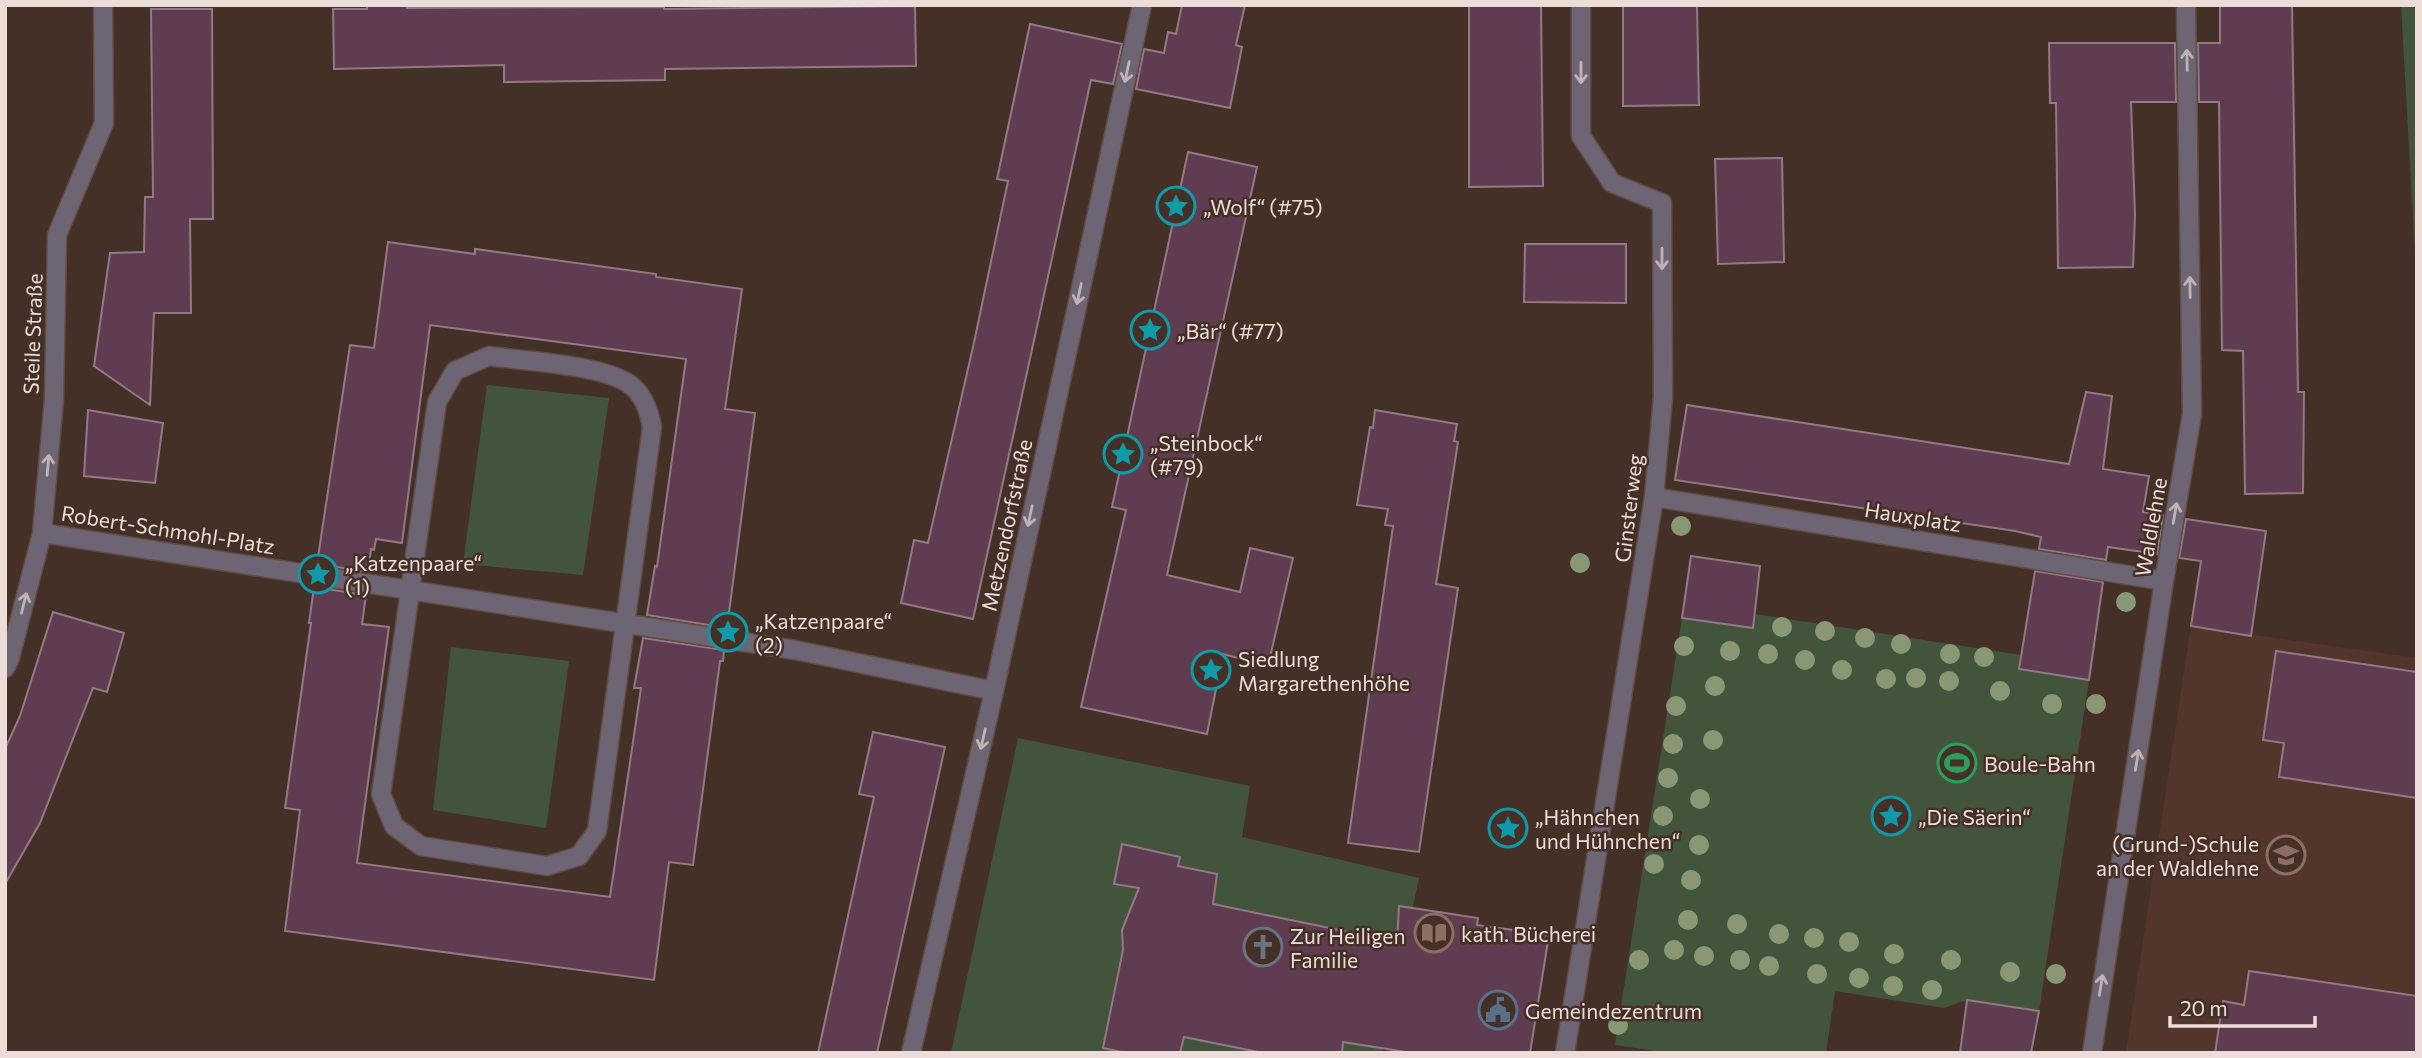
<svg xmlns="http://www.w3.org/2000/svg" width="2422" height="1058" viewBox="0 0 2422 1058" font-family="Commissioner,sans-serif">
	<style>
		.built { fill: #52362c }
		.green { fill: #42553c }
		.building { fill: #603c51; stroke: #917a86; stroke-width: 2 }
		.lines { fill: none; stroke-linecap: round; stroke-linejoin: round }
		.service-casing { stroke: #604c44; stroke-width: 21 }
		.minor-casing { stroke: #604c44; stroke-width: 21 }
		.service { stroke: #6e6574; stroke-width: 18 }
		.minor { stroke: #6e6574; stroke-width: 18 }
		.tree { fill: #8a9774 }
		.oneway { stroke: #c0b3b5 }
		.labels { text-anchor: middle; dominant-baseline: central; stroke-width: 5; stroke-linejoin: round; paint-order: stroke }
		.poi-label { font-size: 21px; fill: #ecddd8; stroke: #453028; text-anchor: start }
		.street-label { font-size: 21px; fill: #ecddd8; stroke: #453028 }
	</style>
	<rect width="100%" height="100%" fill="#453028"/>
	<path class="built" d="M2191,626l226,32v395h-291z"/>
	<path class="green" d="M2401,5h16v283z
		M487,385l122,13 -26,177 -120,-11z
		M1755,614l266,41 -2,14 70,11 -50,331 -72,-11 -23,8 -109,-17 -9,62h-156l-55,-8 67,-427 68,10z
		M451,647l118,14 -23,167 -113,-18z
		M1018,738l232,48 -8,51 177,41 -37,175h-431z"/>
	<path class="building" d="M367,5h40v3l257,-1v2l251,-3 1,60 -251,3v11l-161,2v-17l-170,4 -1,-60h34z
		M1182,5h63l-9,40 6,2 -12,61 -94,-19 8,-40 20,4 4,-21 8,2z
		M1469,5h72l2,181 -74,1z
		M1623,5h74l2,100 -76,1z
		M2220,5h72l6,387h6l-1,101 -58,1 -2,-143 -21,-1 -3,-248h-20l-1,-59h22z
		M151,9h61l1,210h-23l1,94h-37l-4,92 -56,-39 16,-113 34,-1 1,-55h8z
		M1030,24l92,20 -9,40 -22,-4 -118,539 -72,-16 13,-63 14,3 45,-196 35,-166 -11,-2z
		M2049,43h126l1,59h-45l4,113 -2,52 -75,1 -2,-165h-6z
		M1188,152l69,15 -90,408 73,17 10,-44 43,10 -25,108 -45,-12 -16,80 -126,-27 45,-197 -14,-3z
		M1782,158l2,104 -66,2 -3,-105z
		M388,242l87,12v-5l181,25v3l86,12 -17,120 30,4 -28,215 -80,-13 8,-49 2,1 29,-208 -256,-34 -28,218 -26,-4 -2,11 -3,-1 -3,23 -51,-8 33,-219 24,3z
		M1525,244h101v59l-102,-1z
		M2086,392l26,4 -9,73 46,7 -6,36 20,3 -6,39 -49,-7 -2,13 -67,-11 2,-12 -26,-6 -340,-51 12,-75 382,59z
		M88,410l75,13 -8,60 -71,-7z
		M1375,410l82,14 -3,17 4,1 -22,142 22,4 -39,264 -71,-9 45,-317 -8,-1 3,-16 -31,-4 13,-78 3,1z
		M2186,519l80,12 -15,105 -60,-10 10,-65 -22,-3z
		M1691,556l69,10 -7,62 -71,-10z
		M2035,571l68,11 -14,98 -70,-11z
		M314,587l52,8 -4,29 27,3 -32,236 253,34 31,-209h-7l9,-50 81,12 -1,11h-3l-27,204 -24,-3 -15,118 -369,-49 15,-121 -15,-2 26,-185h-2z
		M53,612l71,21 -17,59 -14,-4 -53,135 -35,61v-135l15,-33z
		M2276,651l141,21v126l-138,-21 5,-34 -21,-3z
		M873,732l72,15 -68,306h-59l56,-256 -15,-3z
		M1122,844l58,13 -2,9 39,8 -4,30 184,38 2,-36 79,12 -1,7 72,10 -19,118h-118l-69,-11 -1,11h-79l-79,-16 -4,16h-54l-23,-5 20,-98 -1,-20 17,-42 -25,-4z
		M2249,971l168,25v57h-202l8,-52 21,4z
		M1967,1000l72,11 -8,42h-71z"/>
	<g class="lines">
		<defs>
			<path id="service" d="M1654,497l510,84"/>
			<path id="minor" d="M489,356c34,5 121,9 144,31 12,11 16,25 19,40l-55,404 -18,25 -32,10 -126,-20 -27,-20 -13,-32 56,-392 18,-31z
				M42,533l753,117 199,41
				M5,668l5,-10 32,-125 12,-134 3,-164 47,-112 -1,-118
				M911,1053l83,-362 148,-686
				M1565,1053l89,-556 9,-100 -1,-194 -50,-20 -31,-47v-131
				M2092,1053l72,-472 28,-167 -6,-409"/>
		</defs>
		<use href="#service" class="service-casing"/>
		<use href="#minor" class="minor-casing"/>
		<use href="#service" class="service"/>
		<use href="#minor" class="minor"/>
	</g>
	<g class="tree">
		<circle cx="1681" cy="526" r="10"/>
		<circle cx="1580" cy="563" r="10"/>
		<circle cx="2126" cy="602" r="10"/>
		<circle cx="1782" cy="627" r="10"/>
		<circle cx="1825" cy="631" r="10"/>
		<circle cx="1865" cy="638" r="10"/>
		<circle cx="1901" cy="644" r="10"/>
		<circle cx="1684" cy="646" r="10"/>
		<circle cx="1730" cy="651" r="10"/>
		<circle cx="1768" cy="654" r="10"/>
		<circle cx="1950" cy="654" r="10"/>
		<circle cx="1984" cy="657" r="10"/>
		<circle cx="1805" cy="660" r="10"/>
		<circle cx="1842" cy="670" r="10"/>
		<circle cx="1916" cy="678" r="10"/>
		<circle cx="1886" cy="679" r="10"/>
		<circle cx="1949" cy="681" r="10"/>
		<circle cx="1715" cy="686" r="10"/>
		<circle cx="2000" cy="691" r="10"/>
		<circle cx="2052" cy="704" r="10"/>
		<circle cx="2096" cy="704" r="10"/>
		<circle cx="1676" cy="706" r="10"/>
		<circle cx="1713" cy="740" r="10"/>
		<circle cx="1673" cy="744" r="10"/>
		<circle cx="1668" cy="778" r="10"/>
		<circle cx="1700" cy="799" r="10"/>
		<circle cx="1663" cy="816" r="10"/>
		<circle cx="1699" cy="845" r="10"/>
		<circle cx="1654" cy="864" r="10"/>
		<circle cx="1691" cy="880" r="10"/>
		<circle cx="1688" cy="920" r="10"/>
		<circle cx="1737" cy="924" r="10"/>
		<circle cx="1779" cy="934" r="10"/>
		<circle cx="1814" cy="938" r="10"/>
		<circle cx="1849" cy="942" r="10"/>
		<circle cx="1674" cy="950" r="10"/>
		<circle cx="1894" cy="954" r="10"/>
		<circle cx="1704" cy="956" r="10"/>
		<circle cx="1639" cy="960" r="10"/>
		<circle cx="1740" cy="960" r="10"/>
		<circle cx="1951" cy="960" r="10"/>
		<circle cx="1769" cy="966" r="10"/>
		<circle cx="2010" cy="972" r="10"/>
		<circle cx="1817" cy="974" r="10"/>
		<circle cx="2056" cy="974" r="10"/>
		<circle cx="1859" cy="978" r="10"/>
		<circle cx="1893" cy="986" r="10"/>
		<circle cx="1932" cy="990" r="10"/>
		<circle cx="1618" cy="1025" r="10"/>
	</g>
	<defs><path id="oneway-shaft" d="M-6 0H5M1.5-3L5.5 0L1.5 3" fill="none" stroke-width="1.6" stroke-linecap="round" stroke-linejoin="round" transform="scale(1.75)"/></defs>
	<g class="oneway">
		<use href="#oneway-shaft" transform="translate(2187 60) rotate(-91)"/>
		<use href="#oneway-shaft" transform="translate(1127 72) rotate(102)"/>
		<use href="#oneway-shaft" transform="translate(1581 73) rotate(90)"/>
		<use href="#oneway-shaft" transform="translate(1662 259) rotate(90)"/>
		<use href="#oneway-shaft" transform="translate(2190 287) rotate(-91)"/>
		<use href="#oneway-shaft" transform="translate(1079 294) rotate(102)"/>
		<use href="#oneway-shaft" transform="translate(48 465) rotate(-85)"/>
		<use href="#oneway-shaft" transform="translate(2175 513) rotate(-80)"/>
		<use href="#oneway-shaft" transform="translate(1030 516) rotate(102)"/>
		<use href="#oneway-shaft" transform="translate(24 603) rotate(-76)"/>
		<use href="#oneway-shaft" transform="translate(983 739) rotate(103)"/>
		<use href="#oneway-shaft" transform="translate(2137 760) rotate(-81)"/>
		<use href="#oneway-shaft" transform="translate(2101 985) rotate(-81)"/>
	</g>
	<defs>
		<symbol id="sight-ring" viewBox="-11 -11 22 22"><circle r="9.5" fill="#453028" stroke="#0f9aa8" stroke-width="1.5"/><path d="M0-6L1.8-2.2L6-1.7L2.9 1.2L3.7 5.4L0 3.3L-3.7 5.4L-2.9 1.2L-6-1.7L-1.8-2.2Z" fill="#0f9aa8"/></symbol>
		<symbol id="stadium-ring" viewBox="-11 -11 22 22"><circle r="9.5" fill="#453028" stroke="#2e9e5b" stroke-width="1.5"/><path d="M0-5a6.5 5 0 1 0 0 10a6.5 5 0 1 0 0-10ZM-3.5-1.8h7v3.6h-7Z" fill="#2e9e5b"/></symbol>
		<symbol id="school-ring" viewBox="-11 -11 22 22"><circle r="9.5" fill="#453028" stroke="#8d6e63" stroke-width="1.5"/><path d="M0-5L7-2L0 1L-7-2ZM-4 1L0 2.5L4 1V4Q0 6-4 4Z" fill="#8d6e63"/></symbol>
		<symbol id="library-ring" viewBox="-11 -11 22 22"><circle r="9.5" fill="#453028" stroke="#8d6e63" stroke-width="1.5"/><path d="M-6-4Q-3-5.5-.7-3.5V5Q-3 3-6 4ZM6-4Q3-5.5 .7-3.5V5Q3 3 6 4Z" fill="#8d6e63"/></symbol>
		<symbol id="church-ring" viewBox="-11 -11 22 22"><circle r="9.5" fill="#453028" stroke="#6b7280" stroke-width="1.5"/><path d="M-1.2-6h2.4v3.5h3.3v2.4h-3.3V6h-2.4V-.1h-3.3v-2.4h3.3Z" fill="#6b7280"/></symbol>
		<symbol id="civic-ring" viewBox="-11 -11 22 22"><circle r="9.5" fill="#453028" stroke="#5c6f8a" stroke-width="1.5"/><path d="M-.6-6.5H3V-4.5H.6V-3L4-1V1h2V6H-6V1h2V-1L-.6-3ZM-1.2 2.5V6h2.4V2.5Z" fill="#5c6f8a"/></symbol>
	</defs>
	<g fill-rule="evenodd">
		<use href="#sight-ring" x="1154" y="184" width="44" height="44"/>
		<use href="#sight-ring" x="1128" y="308" width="44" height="44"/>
		<use href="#sight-ring" x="1101" y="432" width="44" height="44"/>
		<use href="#sight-ring" x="296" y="552" width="44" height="44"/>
		<use href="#sight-ring" x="706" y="610" width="44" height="44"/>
		<use href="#sight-ring" x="1189" y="648" width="44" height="44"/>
		<use href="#stadium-ring" x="1935" y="741" width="44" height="44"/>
		<use href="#sight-ring" x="1869" y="794" width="44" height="44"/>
		<use href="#sight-ring" x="1486" y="806" width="44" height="44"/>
		<use href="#school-ring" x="2264" y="833" width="44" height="44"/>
		<use href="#library-ring" x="1412" y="911" width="44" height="44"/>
		<use href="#church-ring" x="1241" y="925" width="44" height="44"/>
		<use href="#civic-ring" x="1476" y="988" width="44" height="44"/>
	</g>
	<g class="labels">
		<g class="poi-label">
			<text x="1203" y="206">„Wolf“ (#75)</text>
			<text x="1177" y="330">„Bär“ (#77)</text>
			<text x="1150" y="442">„Steinbock“<tspan x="1150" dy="24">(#79)</tspan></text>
			<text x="345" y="562">„Katzenpaare“<tspan x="345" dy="24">(1)</tspan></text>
			<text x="755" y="620">„Katzenpaare“<tspan x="755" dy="24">(2)</tspan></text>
			<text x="1238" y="658">Siedlung<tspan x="1238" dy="24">Margarethenhöhe</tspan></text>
			<text x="1984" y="763">Boule-Bahn</text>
			<text x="1535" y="816">„Hähnchen<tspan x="1535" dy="24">und Hühnchen“</tspan></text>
			<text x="1918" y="816">„Die Säerin“</text>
			<text x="2259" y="843" text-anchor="end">(Grund-)Schule<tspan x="2259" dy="24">an der Waldlehne</tspan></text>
			<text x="1461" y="933">kath. Bücherei</text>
			<text x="1290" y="935">Zur Heiligen<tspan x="1290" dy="24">Familie</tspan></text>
			<text x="1525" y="1010">Gemeindezentrum</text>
		</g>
		<g class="street-label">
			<text transform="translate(32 334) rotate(-88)">Steile Straße</text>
			<text transform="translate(1628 508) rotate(-83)">Ginsterweg</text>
			<text transform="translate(1913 516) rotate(9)">Hauxplatz</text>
			<text transform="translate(1006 525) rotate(-78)">Metzendorfstraße</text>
			<text transform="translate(2150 527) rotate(-80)">Waldlehne</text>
			<text transform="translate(168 529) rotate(9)">Robert-Schmohl-Platz</text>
		</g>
	</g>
	<rect width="2422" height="1058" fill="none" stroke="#ecddd8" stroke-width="14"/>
	<path d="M2170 1016v10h145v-10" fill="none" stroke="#ecddd8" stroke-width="3.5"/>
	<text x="2180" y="1016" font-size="21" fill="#ecddd8" stroke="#453028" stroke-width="5" paint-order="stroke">20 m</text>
</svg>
